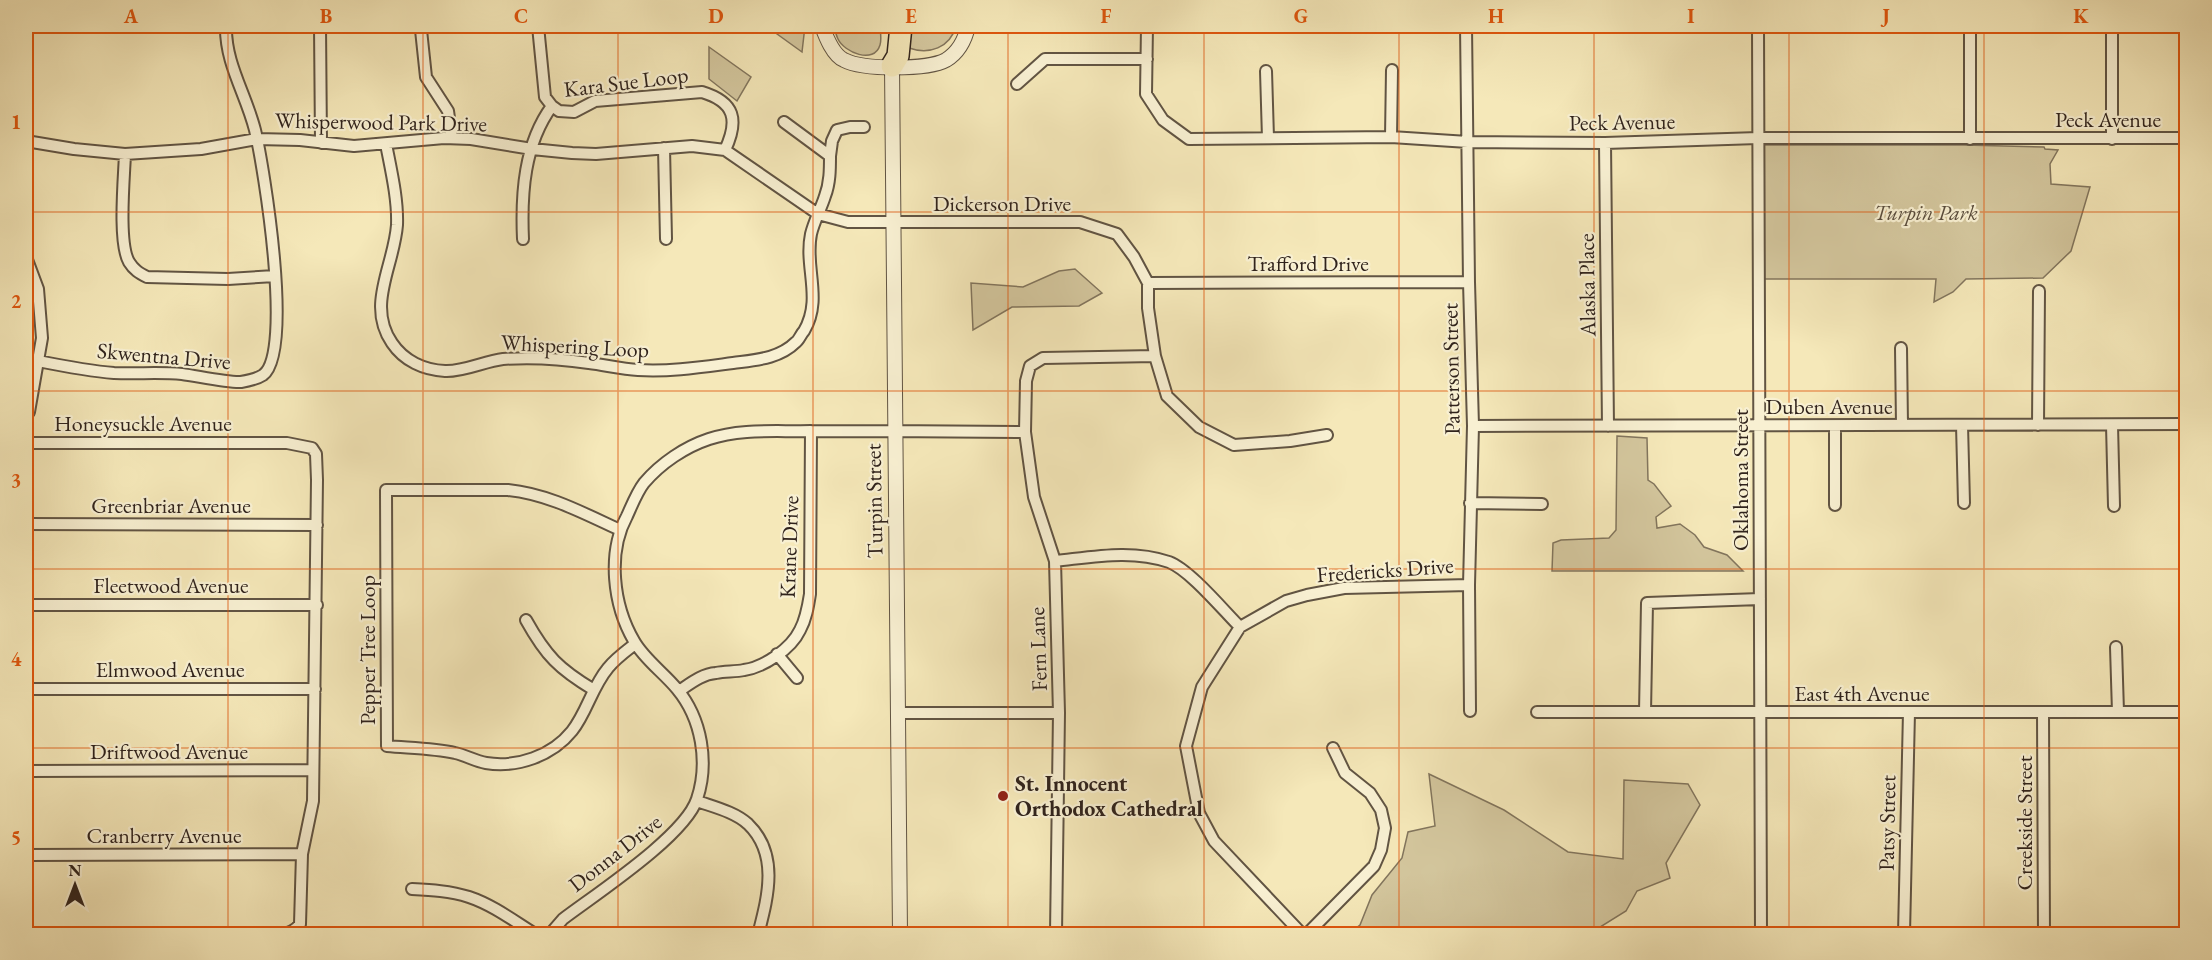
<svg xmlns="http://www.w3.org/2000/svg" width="2212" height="960" viewBox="0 0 2212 960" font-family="'EB Garamond',serif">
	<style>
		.green { fill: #d4c79e; stroke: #82755d; stroke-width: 1.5 }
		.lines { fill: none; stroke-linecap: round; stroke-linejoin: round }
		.minor-casing { stroke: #615443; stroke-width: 14 }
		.tertiary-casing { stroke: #615443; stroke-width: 16 }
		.motorway-casing { stroke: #30231c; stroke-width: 24 }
		.minor { stroke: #f8f0d2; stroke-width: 10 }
		.tertiary { stroke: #f8f0d2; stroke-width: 14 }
		.motorway { stroke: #f5e8b9; stroke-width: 21 }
		.grid { fill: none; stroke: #df560d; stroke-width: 1.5; stroke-opacity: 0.55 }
		.poi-dot { fill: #8f2418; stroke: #f8f0d2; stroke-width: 2 }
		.labels { text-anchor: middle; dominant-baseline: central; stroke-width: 4.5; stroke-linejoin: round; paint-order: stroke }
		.street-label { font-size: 22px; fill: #30231c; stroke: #f8f0d2 }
		.park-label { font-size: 22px; font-style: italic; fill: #594c3c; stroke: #f8f0d2 }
		.poi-label { font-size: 22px; font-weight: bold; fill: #30231c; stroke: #f8f0d2; text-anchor: start }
		.neatline { fill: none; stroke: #df560d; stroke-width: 2 }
		.grid-label { font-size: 20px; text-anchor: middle; font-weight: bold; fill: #df560d }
	</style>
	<rect width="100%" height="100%" fill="#f5e8b9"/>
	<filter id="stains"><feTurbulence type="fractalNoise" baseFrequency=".00333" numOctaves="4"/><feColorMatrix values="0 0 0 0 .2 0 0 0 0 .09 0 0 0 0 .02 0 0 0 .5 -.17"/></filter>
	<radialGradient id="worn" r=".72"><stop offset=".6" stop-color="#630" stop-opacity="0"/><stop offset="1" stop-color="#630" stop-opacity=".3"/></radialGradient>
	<path class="green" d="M766,26h39l-3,26z
		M834,26h46c0,5 2,13 0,19 -6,20 -36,7 -42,-6 -2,-4 -3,-9 -4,-13z
		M906,26h50c-6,22 -27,29 -47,22z
		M709,47l42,30 -14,24 -28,-22z
		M1763,145h201l80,2 1,2 13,1 -8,14 1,20 39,3 -19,64 -28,27 -77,1 -13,13 -19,10 2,-23h-174z
		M1075,269l27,24 -23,13 -67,1 -39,23 -2,-47 52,4 36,-16z
		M1617,436l30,2 1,42 6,4 17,22 -15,11 1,11 23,-4 15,11 9,12 23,8 16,16h-191l1,-28 8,-3 48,-2 7,-8z
		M1429,774l75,36 64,42 55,7 1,-79 64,4 12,21 -34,58 4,15 -33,13 -11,20 -37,23h-241l12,-9 12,-30 30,-37 6,-26 27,-6z"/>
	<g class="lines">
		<defs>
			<path id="minor" d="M320,26l1,117
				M418,26l3,4 5,47 22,34 4,27
				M1147,26l-1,68 17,26 26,19 202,-2 77,5 137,1 153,-5h428
				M1466,26l3,256 4,144 -4,159 1,126
				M1758,26l3,908
				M1970,26v113
				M1266,71l2,67
				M1017,84l28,-25h102
				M552,106l7,5 15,1 21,-11 107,-9c33,10 37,28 23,58
				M1391,137l1,-67
				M2112,139v-113
				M26,141l48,8 51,5 76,-5 56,-10 43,1 54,6 90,-8 27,1 61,10 40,4 24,1 96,-8 33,4 93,64 30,8h232l37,12 17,23 14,26v25l7,48 12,40 32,31 35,18 56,-4 37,-6
				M1605,143l3,283
				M386,144c5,26 12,55 11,81 -3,41 -31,80 -5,118 12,18 32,27 53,28 18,1 40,-10 58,-12 28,-2 59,0 86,4 16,2 33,6 49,7 32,2 64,-3 95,-7 22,-3 46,-4 63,-21 3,-2 5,-8 8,-11 19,-32 0,-64 7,-97 3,-13 10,-25 14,-38 5,-13 5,-27 5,-40l-46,-34
				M664,148l2,91
				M125,154c-1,25 -7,89 4,108 5,8 10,11 18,15l81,2 47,-3
				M830,156l2,-15 5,-11 13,-3h14
				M523,239c-2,-45 1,-95 29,-133l-7,-9 -7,-71
				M26,257l12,32 4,49 -13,74
				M1148,283l321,-1
				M2186,291v26
				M1901,348l1,77
				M38,361c25,5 50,10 76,12 23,1 46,-1 68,1 15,2 47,9 59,8 6,-1 16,-3 22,-7 31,-22 1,-207 -8,-245 -9,-36 -30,-67 -29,-104
				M1962,425l2,78
				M2038,425l1,-134
				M2112,425l2,81
				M1473,426l713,-2
				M1835,426v79
				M26,443h261l25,5 4,6 1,26 -4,321 -11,53 -2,70c-11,17 -43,10 -61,10
				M1470,503l72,1
				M26,524l291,1
				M620,530c-37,-17 -72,-36 -112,-40h-122l1,256c22,2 47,2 68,7 10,2 20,8 31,10 31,5 66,-7 86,-32 15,-19 20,-44 36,-63 7,-9 18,-17 27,-24
				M1055,561c38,-4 77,-12 114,1 21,8 54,48 71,65
				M26,605h291
				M526,620c20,36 33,49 68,70
				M2116,647l2,65
				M777,654l20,24
				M26,689h289
				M679,691c12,-8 23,-17 37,-18 9,-2 19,-1 28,-3 20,-3 47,-21 56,-40 6,-11 8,-23 10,-36l1,-163
				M1537,712h649
				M1645,712l2,-109 113,-4
				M2043,712l1,222
				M897,713h162
				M26,771l286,-1
				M697,801c17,6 38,11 51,23 31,30 20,72 11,107
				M26,855l276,-1
				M412,889c19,1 38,2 57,8 24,8 45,24 66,37
				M550,934l13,-15c33,-25 122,-83 134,-120 12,-36 5,-80 -20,-110 -13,-16 -33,-30 -43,-48 -21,-36 -27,-88 -7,-125 5,-11 10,-24 17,-33 17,-20 41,-36 65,-44 32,-11 69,-7 102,-8 71,0 143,0 214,1
				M1056,934l3,-221 -4,-152 -21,-64 -9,-65 1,-51 4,-15 13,-8 112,-2
				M1302,934l-88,-93 -15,-28 -13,-67 16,-59 38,-60 46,-26 21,-6 37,-7 125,-3
				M1307,934l67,-68 7,-16 4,-22 -4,-18 -11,-17 -25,-20 -12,-25
				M1904,934l5,-222"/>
			<path id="tertiary" d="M822,26c4,11 11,29 22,34 19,10 84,10 102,0 13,-8 19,-20 22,-34
				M892,66l8,868"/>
			<path id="motorway" d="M892,66l6,-10 3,-30"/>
		</defs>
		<use href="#minor" class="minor-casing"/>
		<use href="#tertiary" class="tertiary-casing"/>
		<use href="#motorway" class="motorway-casing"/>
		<use href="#minor" class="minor"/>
		<use href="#tertiary" class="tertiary"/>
		<use href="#motorway" class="motorway"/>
	</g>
	<path class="grid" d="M228,26v908M423,26v908M618,26v908M813,26v908M1008,26v908M1204,26v908M1399,26v908M1594,26v908M1789,26v908M1984,26v908M26,212h2160M26,391h2160M26,569h2160M26,748h2160"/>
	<circle class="poi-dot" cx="1003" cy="796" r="6"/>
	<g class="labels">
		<g class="street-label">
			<text transform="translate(626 82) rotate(-7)">Kara Sue Loop</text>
			<text x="2108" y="119">Peck Avenue</text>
			<text transform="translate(381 122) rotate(1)">Whisperwood Park Drive</text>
			<text transform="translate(1622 122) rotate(-1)">Peck Avenue</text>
			<text x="1002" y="203">Dickerson Drive</text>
			<text x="1308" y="263">Trafford Drive</text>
			<text transform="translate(1587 285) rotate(-91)">Alaska Place</text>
			<text transform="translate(575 346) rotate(3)">Whispering Loop</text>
			<text transform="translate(164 356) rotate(5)">Skwentna Drive</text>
			<text transform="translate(1451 369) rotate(-91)">Patterson Street</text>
			<text x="1829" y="406">Duben Avenue</text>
			<text x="143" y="423">Honeysuckle Avenue</text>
			<text transform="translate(1740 480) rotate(-90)">Oklahoma Street</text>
			<text transform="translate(874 501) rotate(-91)">Turpin Street</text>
			<text x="171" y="505">Greenbriar Avenue</text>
			<text transform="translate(789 547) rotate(-88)">Krane Drive</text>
			<text transform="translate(1385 570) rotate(-4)">Fredericks Drive</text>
			<text x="171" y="585">Fleetwood Avenue</text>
			<text transform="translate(1038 649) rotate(-92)">Fern Lane</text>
			<text transform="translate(367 650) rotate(-90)">Pepper Tree Loop</text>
			<text x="170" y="669">Elmwood Avenue</text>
			<text x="1862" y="693">East 4th Avenue</text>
			<text x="169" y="751">Driftwood Avenue</text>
			<text transform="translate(1887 823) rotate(-89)">Patsy Street</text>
			<text transform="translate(2024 823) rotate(-90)">Creekside Street</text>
			<text x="164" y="835">Cranberry Avenue</text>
			<text transform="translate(615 853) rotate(-38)">Donna Drive</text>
		</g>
		<g class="park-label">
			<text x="1926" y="212">Turpin Park</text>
		</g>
		<g class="poi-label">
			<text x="1015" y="783">St. Innocent<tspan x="1015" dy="25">Orthodox Cathedral</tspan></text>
		</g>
	</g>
	<rect width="2212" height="960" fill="none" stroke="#f5e8b9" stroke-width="66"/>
	<g transform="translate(75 885)" stroke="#f8f0d2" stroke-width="4.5" paint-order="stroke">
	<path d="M0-4.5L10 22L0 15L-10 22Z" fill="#30231c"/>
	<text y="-9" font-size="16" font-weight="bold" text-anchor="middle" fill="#30231c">N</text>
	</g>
	<rect x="33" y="33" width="2146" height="894" class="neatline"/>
	<g class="grid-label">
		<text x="131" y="23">A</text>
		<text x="326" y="23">B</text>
		<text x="521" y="23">C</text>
		<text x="716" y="23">D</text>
		<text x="911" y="23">E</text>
		<text x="1106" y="23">F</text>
		<text x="1301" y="23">G</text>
		<text x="1496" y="23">H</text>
		<text x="1691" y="23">I</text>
		<text x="1886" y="23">J</text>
		<text x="2081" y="23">K</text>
		<text x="16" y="129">1</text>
		<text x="16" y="308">2</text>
		<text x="16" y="487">3</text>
		<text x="16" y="666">4</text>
		<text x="16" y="844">5</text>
	</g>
	<rect width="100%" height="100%" filter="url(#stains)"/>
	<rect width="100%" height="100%" fill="url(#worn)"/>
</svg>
